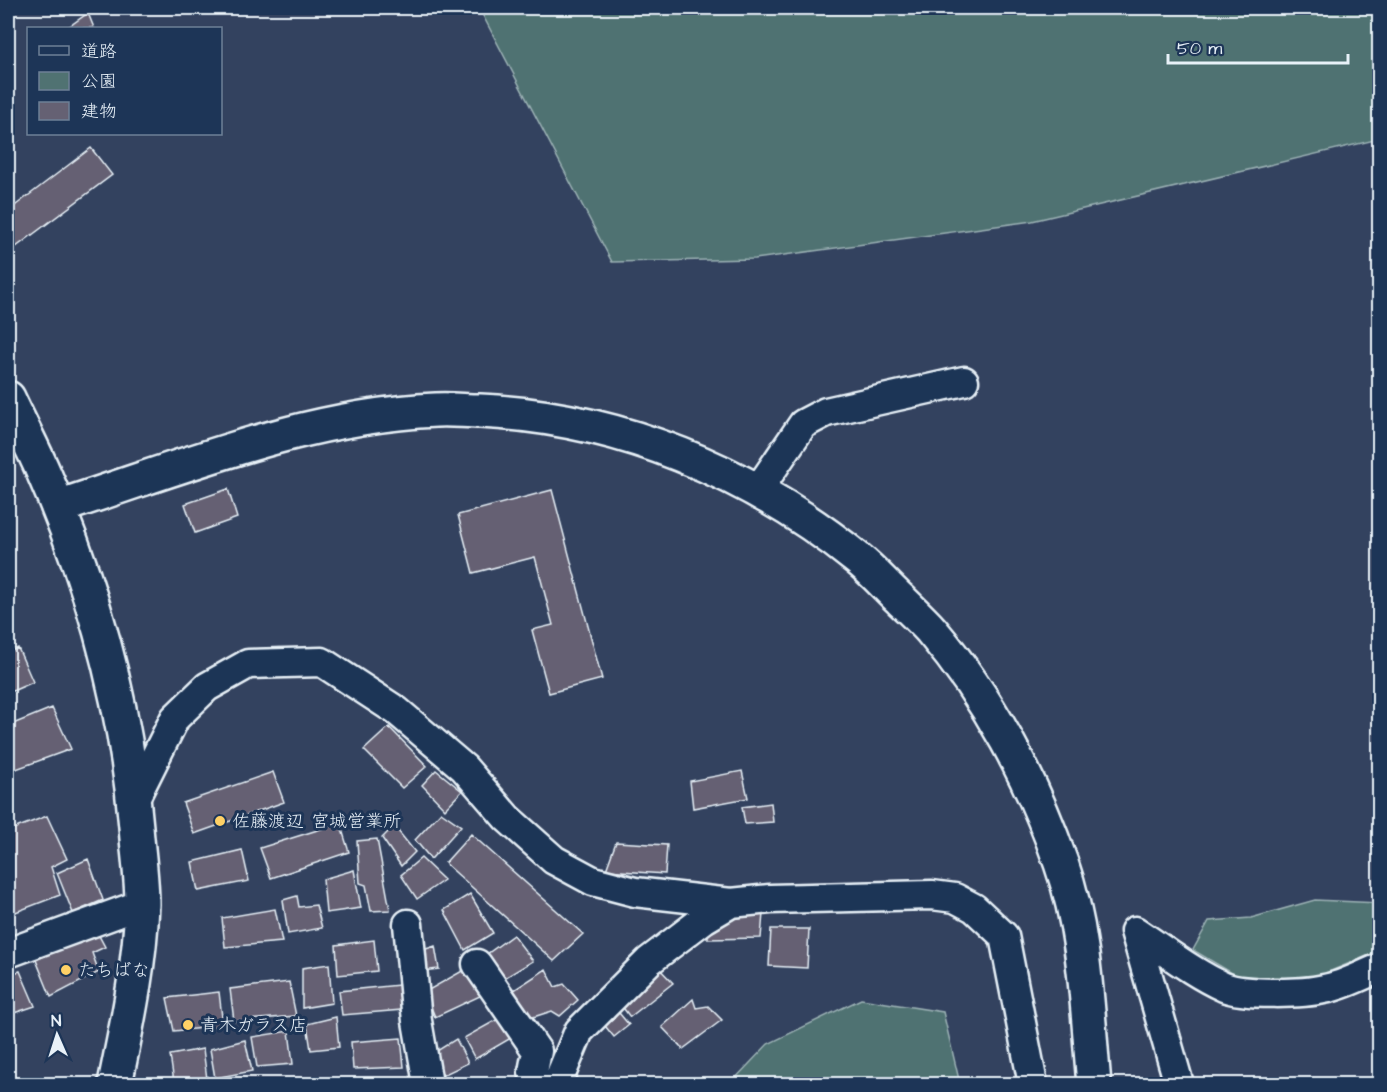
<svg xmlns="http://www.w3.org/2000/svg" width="1387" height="1092" viewBox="0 0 1387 1092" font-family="'Architects Daughter','Klee One',sans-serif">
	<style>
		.green { fill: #507272; stroke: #9cb2b5; stroke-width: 1.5 }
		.building { fill: #656173; stroke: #e8f1f8; stroke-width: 1.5 }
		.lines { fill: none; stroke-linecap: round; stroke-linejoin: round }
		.minor-casing { stroke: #e8f1f8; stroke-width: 33 }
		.tertiary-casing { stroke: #e8f1f8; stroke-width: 38 }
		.minor { stroke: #1d3557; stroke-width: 28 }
		.tertiary { stroke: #1d3557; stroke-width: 33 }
		.poi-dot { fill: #ffd166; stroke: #1d3557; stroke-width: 2 }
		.labels { text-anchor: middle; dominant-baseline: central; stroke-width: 6; stroke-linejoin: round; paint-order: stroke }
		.poi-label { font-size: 18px; fill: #e8f1f8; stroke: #1d3557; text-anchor: start }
	</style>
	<rect width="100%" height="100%" fill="#33425f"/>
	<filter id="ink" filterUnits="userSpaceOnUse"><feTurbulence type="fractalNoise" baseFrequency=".0167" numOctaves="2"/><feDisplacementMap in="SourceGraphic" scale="12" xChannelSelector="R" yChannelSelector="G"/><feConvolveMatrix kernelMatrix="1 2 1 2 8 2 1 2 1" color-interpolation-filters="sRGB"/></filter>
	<g filter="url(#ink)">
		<path class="green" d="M479,8h900v131l-347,82 -277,38 -143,3z
			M1315,900l64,3v48l-70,29 -72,-4 -44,-26 16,-29 42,-3z
			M861,999l82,13 17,72h-230l38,-40z"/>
		<path class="building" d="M88,13l6,15h-27z
			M91,148l21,27 -104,78v-42z
			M228,489l9,29 -42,15 -10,-29z
			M552,490l50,189 -53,14 -17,-63 21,-5 -18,-68 -62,16 -15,-58z
			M18,648l15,34 -25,11v-41z
			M52,708l19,41 -63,23v-46z
			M389,727l38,39 -25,22 -38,-38z
			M436,770l26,21 -17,18 -23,-24z
			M742,771l6,27 -55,10 -3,-27z
			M273,772l11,30 -90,32 -11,-31z
			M771,803l2,19 -28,2 -3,-17z
			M441,812l20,14 -30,33 -16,-19z
			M47,816l20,43 -16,8 9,28 -52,20v-84z
			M340,823l9,29 -78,26 -11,-30z
			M394,826l21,26 -14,14 -19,-28z
			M471,834l112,100 -29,27 -109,-98z
			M377,839l13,71 -19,1 -5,-26 -6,-2 -3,-42z
			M616,842l51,3 -2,29 -59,-4z
			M242,850l7,31 -51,10 -6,-29z
			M421,858l23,22 -27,19 -16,-24z
			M88,859l15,41 -30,13 -16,-40z
			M354,870l7,38 -35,5 -3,-34z
			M470,894l23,39 -28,17 -21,-40z
			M297,896l2,11 17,-2 6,23 -34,6 -5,-34z
			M275,909l7,33 -57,5 -3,-29z
			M763,913l-2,25 -53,1v-18z
			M771,929h38l-2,39 -38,-2z
			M96,930l9,17 -13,6 7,19 -48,25 -15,-37z
			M513,935l20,26 -32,19 -18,-23z
			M374,940l3,31 -39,4 -2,-30z
			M435,946l4,23 -17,2 -2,-20z
			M329,964l3,39 -30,5v-40z
			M656,965l17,18 -43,34 -12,-16z
			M546,969l9,18 9,-3 14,16 -18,16 -8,-5 -22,7 -19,-26z
			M464,970l16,26 -45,21 -10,-25z
			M20,971l15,35 -27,9v-40z
			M289,982l7,34 -62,5 -4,-32z
			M399,985l3,25 -60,5 -3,-24z
			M219,992l4,34 -49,5 -7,-33z
			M693,999l3,9 12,-2 14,14 -39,29 -21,-22z
			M615,1008l14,17 -15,12 -13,-16z
			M336,1017l3,30 -28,3 -4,-26z
			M500,1018l11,20 -36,21 -11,-21z
			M289,1031l4,33 -36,3 -5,-30z
			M401,1038l3,29 -51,2 -2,-27z
			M456,1039l12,24 -29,14 -7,-23z
			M245,1040l7,31 -37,7 -5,-29z
			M203,1049l4,30 -33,3 -4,-27z"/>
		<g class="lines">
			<defs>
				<path id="minor" d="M758,490l45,-66 23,-12 138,-31
					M134,800l41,-82 32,-31 41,-23 74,-2 75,49 67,57 43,50 47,42 39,21 42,11 96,11 39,-4 162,-4 23,3 19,10 30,28 29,148
					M408,924l9,97 11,63
					M1135,931c29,19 58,42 89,56 19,8 79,7 100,2 19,-3 38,-14 56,-21
					M1135,931l44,153
					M8,953l134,-49
					M477,964l60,87 -4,21
					M557,1084l22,-53 70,-70 55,-42 27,-16"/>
				<path id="tertiary" d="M8,398c12,26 26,52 37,78 48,111 81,231 91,351 2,26 6,52 6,77 -2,61 -15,121 -27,180
					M58,507c125,-40 246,-91 378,-97 15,-1 29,1 44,1 138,6 271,61 378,148 15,12 28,27 42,40 10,10 21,20 31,31 57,67 101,149 130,233 25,71 26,147 33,221"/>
			</defs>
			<use href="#minor" class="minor-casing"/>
			<use href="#tertiary" class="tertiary-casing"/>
			<use href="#minor" class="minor"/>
			<use href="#tertiary" class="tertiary"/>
		</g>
	</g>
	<g class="poi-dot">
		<circle cx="220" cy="821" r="6"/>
		<circle cx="66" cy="970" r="6"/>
		<circle cx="188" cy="1025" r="6"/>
	</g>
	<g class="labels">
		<g class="poi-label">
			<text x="232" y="821">佐藤渡辺 宮城営業所</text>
			<text x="78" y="970">たちばな</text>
			<text x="200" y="1025">青木ガラス店</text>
		</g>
	</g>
	<rect width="1387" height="1092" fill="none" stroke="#1d3557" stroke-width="30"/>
	<rect x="15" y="15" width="1357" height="1062" fill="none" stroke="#e8f1f8" stroke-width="2" filter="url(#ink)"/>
	<rect x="27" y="27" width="195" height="108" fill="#1d3557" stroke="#6e8097" stroke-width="1.5"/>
	<rect x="39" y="46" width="30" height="9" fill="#1d3557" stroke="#6e8097" stroke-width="1.5"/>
	<text x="81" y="57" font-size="18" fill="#e8f1f8">道路</text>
	<rect x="39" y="72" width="30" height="18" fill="#507272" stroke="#6e8097" stroke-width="1.5"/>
	<text x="81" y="87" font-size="18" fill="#e8f1f8">公園</text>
	<rect x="39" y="102" width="30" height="18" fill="#656173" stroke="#6e8097" stroke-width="1.5"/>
	<text x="81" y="117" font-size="18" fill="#e8f1f8">建物</text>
	<g transform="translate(57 1035) rotate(357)" stroke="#1d3557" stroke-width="4.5" paint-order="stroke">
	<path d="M0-4.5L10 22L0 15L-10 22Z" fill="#e8f1f8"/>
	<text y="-9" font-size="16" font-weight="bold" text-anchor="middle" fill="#e8f1f8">N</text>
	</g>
	<path d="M1168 54v9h180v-9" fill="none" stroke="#e8f1f8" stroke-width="3"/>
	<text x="1177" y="54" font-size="18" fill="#e8f1f8" stroke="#1d3557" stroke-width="4.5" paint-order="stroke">50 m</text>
</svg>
